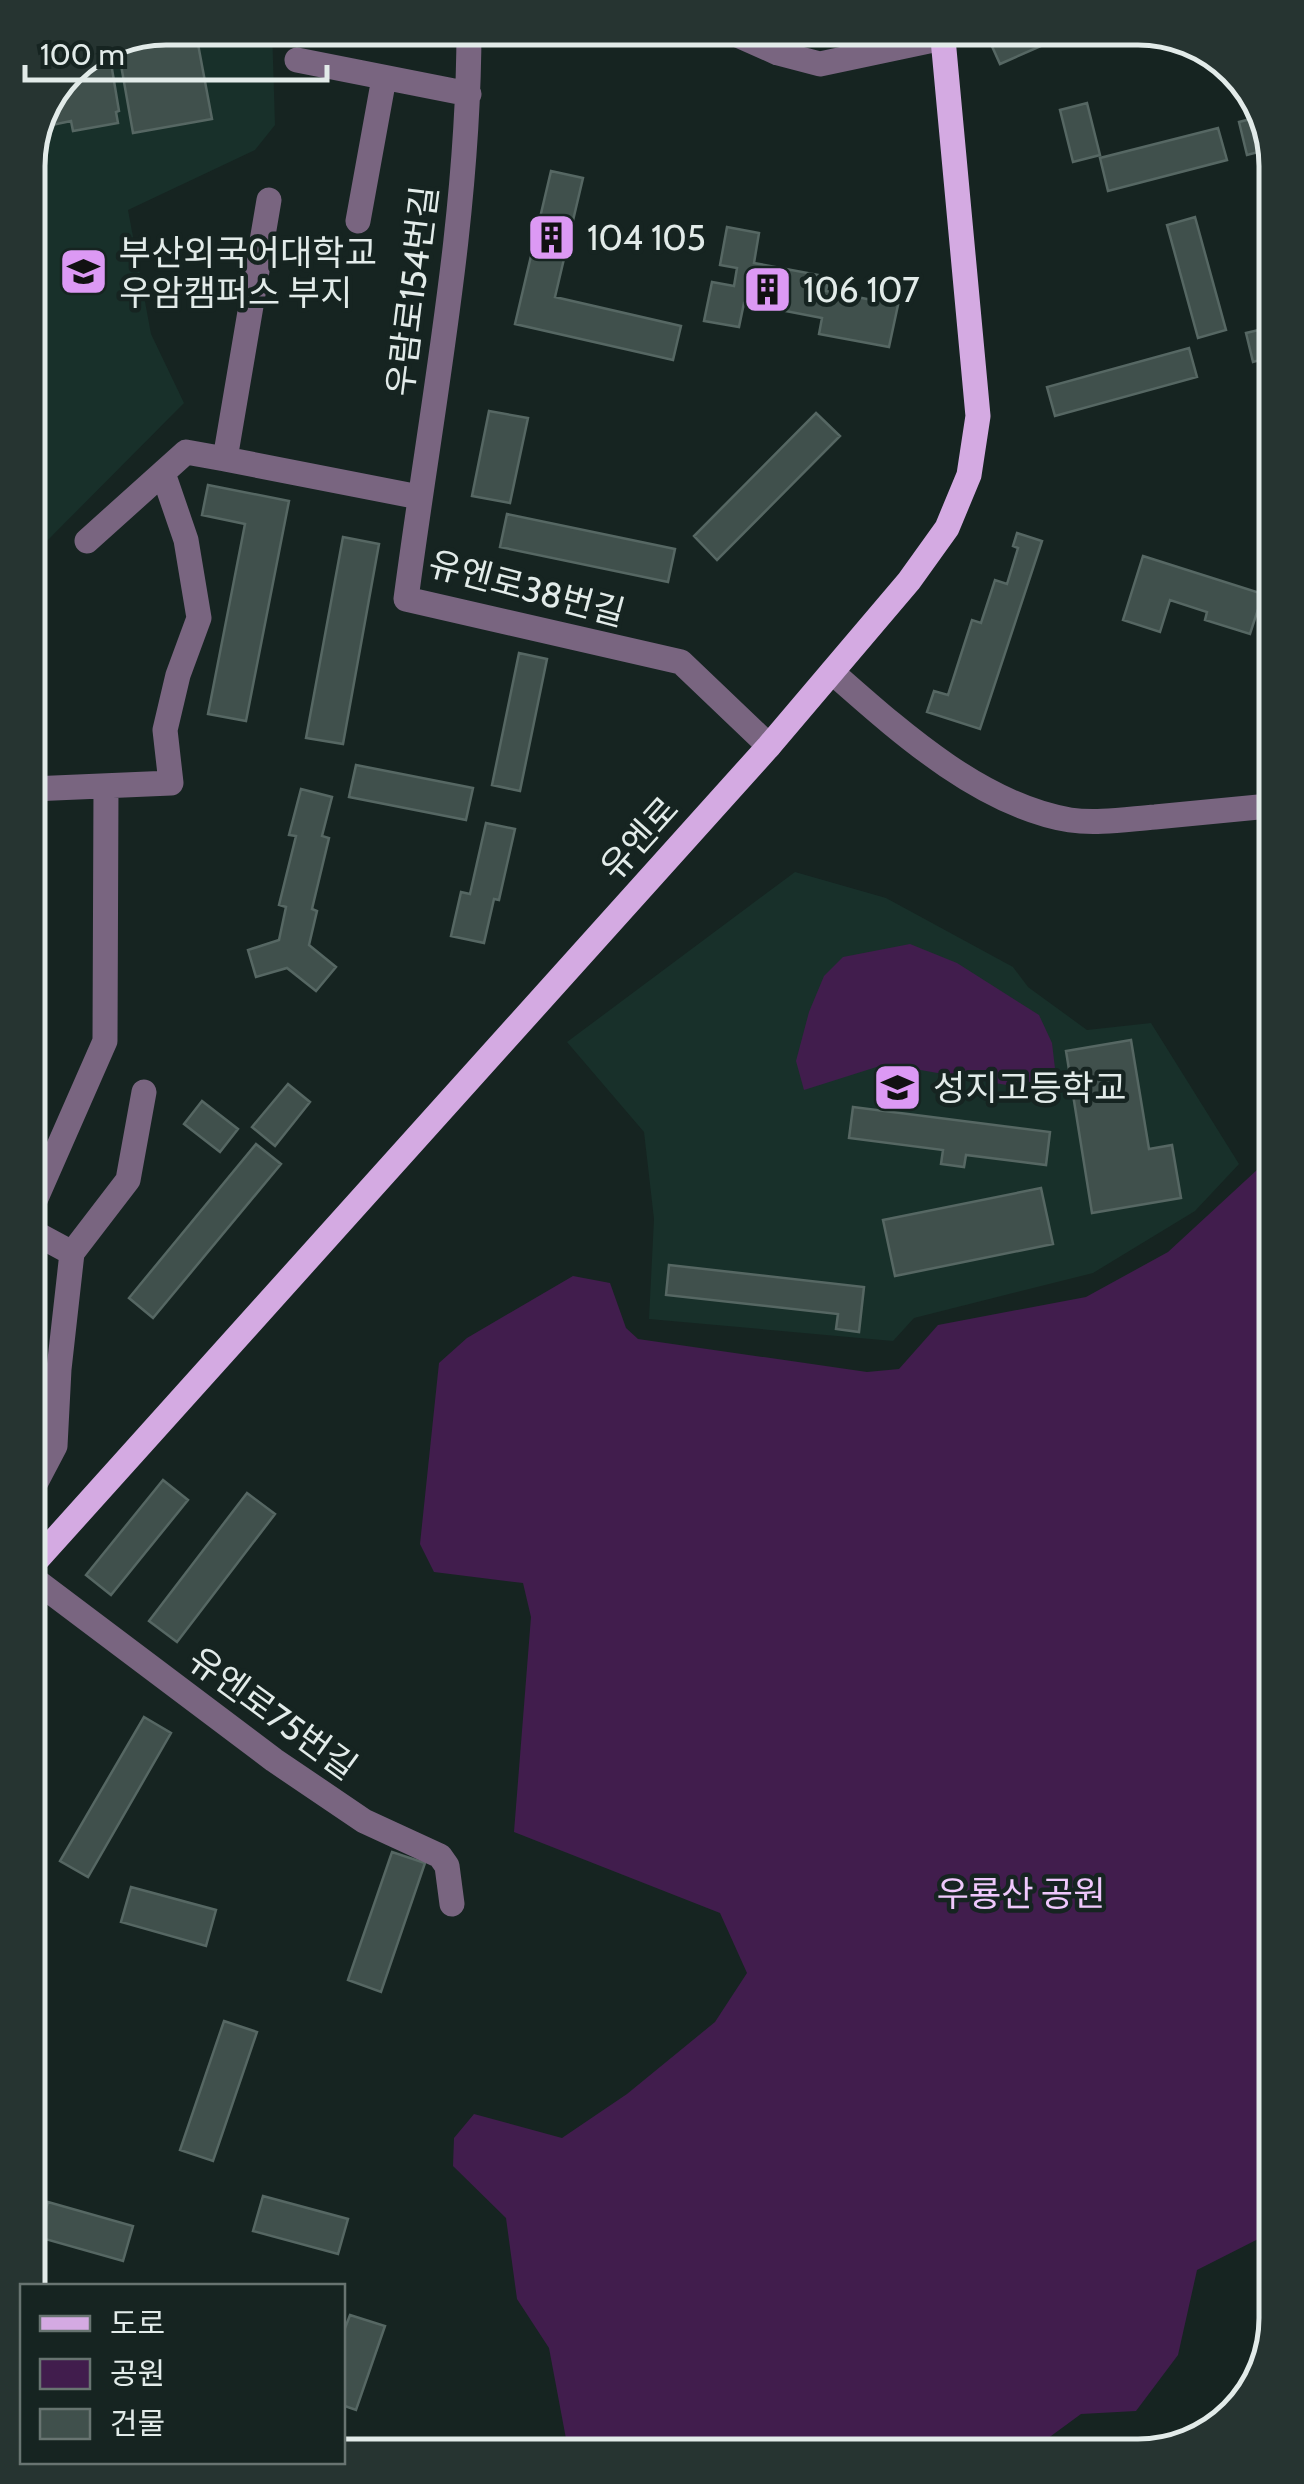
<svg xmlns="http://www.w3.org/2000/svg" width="1304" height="2484" viewBox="0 0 1304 2484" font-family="Cabin,'Noto Sans KR',sans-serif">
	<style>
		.built { fill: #18302a }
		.green { fill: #411d4d }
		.building { fill: #40504c; stroke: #566763; stroke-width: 2.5 }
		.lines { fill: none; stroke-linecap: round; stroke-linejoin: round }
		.minor { stroke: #796580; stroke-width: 25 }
		.major { stroke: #d4aae2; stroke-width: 25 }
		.labels { text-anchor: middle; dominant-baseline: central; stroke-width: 9; stroke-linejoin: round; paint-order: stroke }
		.poi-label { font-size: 35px; fill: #e2ebe9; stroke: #162421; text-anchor: start }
		.street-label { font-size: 35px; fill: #e2ebe9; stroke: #162421 }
		.park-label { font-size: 35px; fill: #efc8fc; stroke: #162421 }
		.rim { fill: none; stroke: #e2ebe9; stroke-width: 5 }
	</style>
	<rect width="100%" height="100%" fill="#162421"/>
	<path class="built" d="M166,28h106l3,97 -20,25 -127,60 23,124 33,69 -154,155 -2,-400 41,-90z
		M795,872l91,26 127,69 15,20 59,43 64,-7 88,141 -44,47 -102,62 -179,45 -21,23 -244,-22 5,-100 -10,-87 -77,-90z"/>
	<path class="green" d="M910,944l47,19 82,52 13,28 6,51 -172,-30 -82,26 -8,-29 13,-49 15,-36 19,-19z
		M1271,1157l5,1073 -79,40 -19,85 -42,56 -55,3 -45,33 -462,5 -7,-8 -18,-96 -32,-49 -11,-81 -53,-52 1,-28 20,-24 88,24 65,-44 88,-72 32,-49 -27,-60 -206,-81 17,-215 -8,-34 -89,-11 -14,-28 19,-181 28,-25 106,-62 37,7 16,45 12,11 229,33 32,-3 39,-44 148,-28 82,-45z"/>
	<path class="building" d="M166,28h29l17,91 -79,14 -15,-85z
		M998,28h84l-82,36 -14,-31z
		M109,51l10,60 -3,1 2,11 -45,8 -2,-10 -19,4 -2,-15 19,-42z
		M1087,103l13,52 -27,7 -13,-52z
		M1266,115v35l-19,5 -8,-33z
		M1218,128l9,32 -119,31 -8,-33z
		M551,171l32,7 -28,119 126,29 -8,34 -158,-36z
		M1195,217l31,113 -28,8 -31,-113z
		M727,227l32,6 -5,30 75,14 -3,14 72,14 -9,42 -70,-13 3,-16 -78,-15 -5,24 -35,-6 8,-39 22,4 3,-18 -17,-3z
		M1267,328v30l-14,4 -7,-29z
		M1189,348l8,29 -142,39 -8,-29z
		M489,411l39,7 -18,85 -38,-7z
		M816,413l24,23 -123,124 -23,-24z
		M208,485l81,16 -43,220 -38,-7 37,-190 -43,-9z
		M507,514l168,35 -7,33 -168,-35z
		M1017,533l25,8 -62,188 -53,-17 7,-21 14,4 24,-75 9,3 14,-43 12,4 11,-36 -5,-2z
		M343,537l36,7 -36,200 -37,-6z
		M1143,556l120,38 -13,40 -45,-14 2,-8 -37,-12 -10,32 -37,-12z
		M519,653l28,6 -27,132 -28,-6z
		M356,765l117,23 -7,32 -117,-23z
		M301,789l31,8 -10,39 7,2 -17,71 5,2 -8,34 27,22 -20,24 -29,-23 -31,9 -8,-27 31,-10 7,-33 -7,-2 17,-69 -7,-1z
		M486,823l29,6 -16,71 -5,-1 -10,44 -33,-7 10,-44 9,2z
		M1131,1040l18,109 23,-4 9,53 -89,15 -26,-162z
		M288,1084l22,18 -35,44 -23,-19z
		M202,1101l36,28 -18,23 -36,-28z
		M853,1107l197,25 -4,33 -80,-10 -2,12 -23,-3 2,-14 -94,-12z
		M256,1144l25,20 -128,154 -24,-20z
		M1041,1188l12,56 -158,32 -12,-56z
		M669,1265l195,22 -5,45 -23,-3 2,-15 -172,-19z
		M163,1480l25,20 -77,95 -25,-20z
		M247,1493l28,21 -98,128 -28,-21z
		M144,1717l27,16 -83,144 -28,-16z
		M392,1852l33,11 -44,129 -33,-12z
		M131,1887l85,23 -10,36 -85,-24z
		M224,2021l33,11 -44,129 -33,-11z
		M263,2196l85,23 -10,35 -85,-23z
		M48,2202l85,24 -10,35 -85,-24z
		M350,2315l35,11 -29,84 -14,-5v-69z"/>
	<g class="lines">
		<path class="minor" d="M469,28c0,192 -38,381 -63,571l275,63 88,84
			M722,28l56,25 42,11 123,-26
			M297,60l172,34
			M269,200l-44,259 194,38
			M358,221l26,-143
			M87,541l99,-89 39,7
			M832,672c66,58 148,133 238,148 27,4 58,-1 85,-3 38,-4 76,-7 114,-11
			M31,789l140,-6 -6,-53 13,-55 21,-57 -13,-78 -23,-67
			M33,1205l72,-164 1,-255
			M33,1232l39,21
			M34,1486l21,-40 4,-77 13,-116 56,-73 16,-88
			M35,1580l239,180 90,61 76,35 7,10 5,38"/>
		<path class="major" d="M34,1563l735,-817 140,-165 38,-53 22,-53 9,-59 -36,-388"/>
	</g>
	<defs>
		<symbol id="building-square" viewBox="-11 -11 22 22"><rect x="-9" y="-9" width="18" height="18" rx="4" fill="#dc99f4" stroke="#162421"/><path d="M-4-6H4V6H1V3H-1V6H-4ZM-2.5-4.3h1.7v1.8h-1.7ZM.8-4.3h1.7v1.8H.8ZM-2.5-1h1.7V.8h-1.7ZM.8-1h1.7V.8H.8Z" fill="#111"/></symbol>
		<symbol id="university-square" viewBox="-11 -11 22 22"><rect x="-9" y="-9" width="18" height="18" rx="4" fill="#dc99f4" stroke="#162421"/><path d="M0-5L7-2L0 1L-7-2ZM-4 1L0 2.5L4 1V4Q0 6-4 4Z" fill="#111"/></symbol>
		<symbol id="school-square" viewBox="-11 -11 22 22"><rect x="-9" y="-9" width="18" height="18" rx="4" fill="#dc99f4" stroke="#162421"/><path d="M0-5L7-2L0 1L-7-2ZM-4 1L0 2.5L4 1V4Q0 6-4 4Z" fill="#111"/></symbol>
	</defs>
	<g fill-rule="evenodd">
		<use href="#building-square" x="524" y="210" width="55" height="55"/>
		<use href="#university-square" x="56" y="244" width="55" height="55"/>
		<use href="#building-square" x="740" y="262" width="55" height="55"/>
		<use href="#school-square" x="870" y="1060" width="55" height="55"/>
	</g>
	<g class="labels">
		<g class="poi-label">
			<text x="587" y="237">104 105</text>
			<text x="119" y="252">부산외국어대학교<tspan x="119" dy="40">우암캠퍼스 부지</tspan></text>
			<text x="803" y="289">106 107</text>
			<text x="933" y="1087">성지고등학교</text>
		</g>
		<g class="street-label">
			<text transform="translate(412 291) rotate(-83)">우람로154번길</text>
			<text transform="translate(527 588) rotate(15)">유엔로38번길</text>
			<text transform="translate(639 838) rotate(-48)">유엔로</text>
			<text transform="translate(273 1713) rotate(36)">유엔로75번길</text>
		</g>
		<g class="park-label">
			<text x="1021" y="1893">우룡산 공원</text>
		</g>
	</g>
	<path d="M0 0H1304V2484H0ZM166 45H1138A121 121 0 0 1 1259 166V2318A121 121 0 0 1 1138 2439H166A121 121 0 0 1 45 2318V166A121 121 0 0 1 166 45Z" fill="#263431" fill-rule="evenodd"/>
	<path class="rim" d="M166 45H1138A121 121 0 0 1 1259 166V2318A121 121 0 0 1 1138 2439H166A121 121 0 0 1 45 2318V166A121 121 0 0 1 166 45Z"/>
	<rect x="20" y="2284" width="325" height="180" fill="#162421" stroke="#687471" stroke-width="2.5"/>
	<rect x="40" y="2316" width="50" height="15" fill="#d4aae2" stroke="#687471" stroke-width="2.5"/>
	<text x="110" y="2334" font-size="30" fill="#e2ebe9">도로</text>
	<rect x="40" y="2359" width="50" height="30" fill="#411d4d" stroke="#687471" stroke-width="2.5"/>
	<text x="110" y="2384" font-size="30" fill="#e2ebe9">공원</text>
	<rect x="40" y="2409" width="50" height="30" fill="#40504c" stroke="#687471" stroke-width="2.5"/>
	<text x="110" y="2434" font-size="30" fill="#e2ebe9">건물</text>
	<path d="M25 65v15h302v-15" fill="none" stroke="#e2ebe9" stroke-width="5"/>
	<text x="40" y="65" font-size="30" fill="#e2ebe9" stroke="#162421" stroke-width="8" paint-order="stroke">100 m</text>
</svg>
